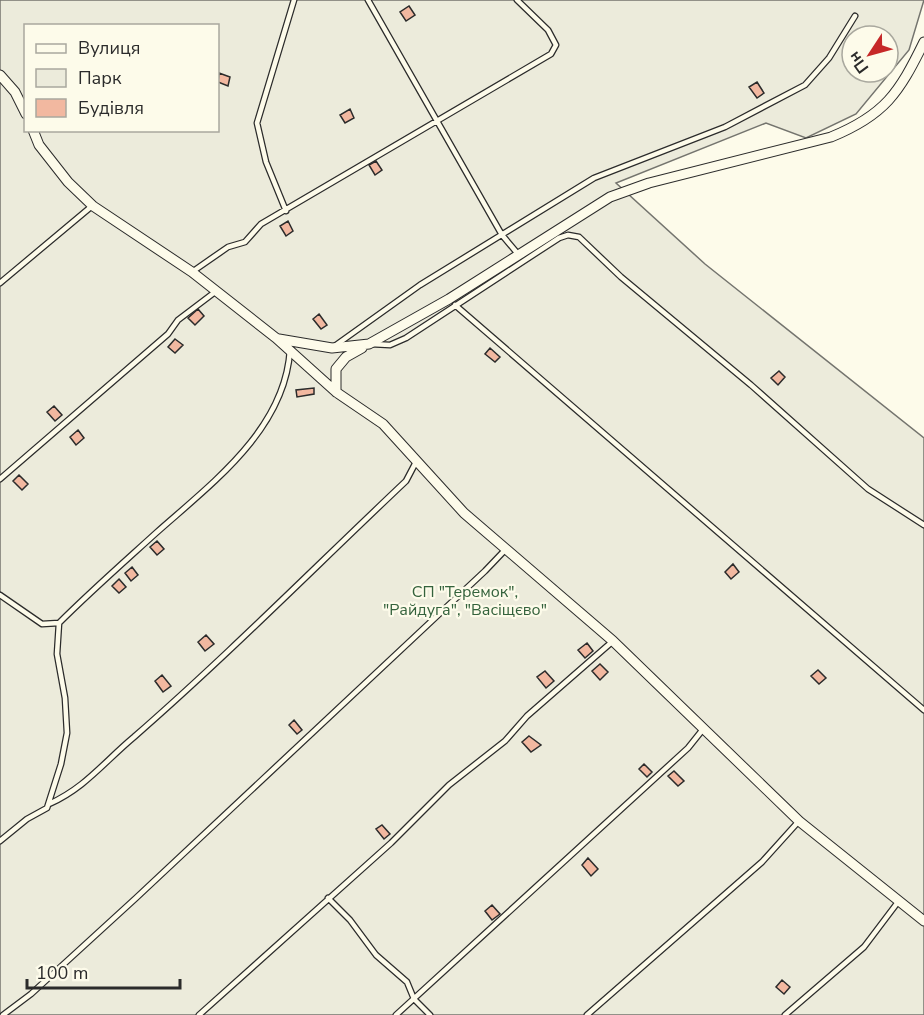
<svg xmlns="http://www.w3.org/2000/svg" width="924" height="1015" viewBox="0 0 924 1015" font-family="'Nunito Sans',sans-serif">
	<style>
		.green { fill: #ecebdb; stroke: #74746e; stroke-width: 1.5; fill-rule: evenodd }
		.building { fill: #f2b8a0; stroke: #2b2b2b; stroke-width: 1.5 }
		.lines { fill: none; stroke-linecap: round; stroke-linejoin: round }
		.lane-casing { stroke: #2b2b2b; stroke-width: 7 }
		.street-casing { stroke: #2b2b2b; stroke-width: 11 }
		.lane { stroke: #fdfbea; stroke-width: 4.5 }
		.street { stroke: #fdfbea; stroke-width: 9 }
		.labels { text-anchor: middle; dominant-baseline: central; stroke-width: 4.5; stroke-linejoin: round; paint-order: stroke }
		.park-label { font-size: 16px; fill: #34623c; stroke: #fdfbea }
	</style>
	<rect width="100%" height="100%" fill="#fdfbea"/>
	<path class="green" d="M0,0h924l-15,50 -53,64 -50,24 -40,-15 -150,60 89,81 219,174v577h-924zM26,26h192v104h-192zM852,36h36v36h-36z"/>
	<path class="building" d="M409,6l6,9 -9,6 -6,-9z
		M219,73l11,4 -2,9 -10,-4z
		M757,82l7,11 -7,5 -8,-11z
		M350,109l4,9 -9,5 -5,-8z
		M376,161l6,9 -7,5 -6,-10z
		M288,221l5,10 -7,5 -6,-10z
		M198,309l6,7 -9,9 -7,-7z
		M319,314l8,11 -6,4 -8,-10z
		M175,339l8,6 -8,8 -7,-6z
		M490,348l10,9 -5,5 -10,-8z
		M779,371l6,6 -7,8 -7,-7z
		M314,388v6l-17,3 -1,-7z
		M54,406l8,9 -7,6 -8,-9z
		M78,430l6,8 -8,7 -6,-8z
		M19,475l9,9 -6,6 -9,-9z
		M157,541l7,8 -7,6 -7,-8z
		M733,564l6,8 -8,7 -6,-7z
		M132,567l6,8 -7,6 -6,-8z
		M119,579l7,8 -7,6 -7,-7z
		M206,635l8,9 -9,7 -7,-9z
		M587,643l6,8 -8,7 -7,-8z
		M600,664l8,8 -8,8 -8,-9z
		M818,670l8,8 -7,6 -8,-8z
		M545,671l9,10 -8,7 -9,-11z
		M162,675l9,11 -8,6 -8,-11z
		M294,720l8,10 -5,4 -8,-9z
		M529,736l12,9 -10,7 -9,-10z
		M644,764l8,8 -5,5 -8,-8z
		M674,771l10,10 -6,5 -10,-10z
		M382,825l8,9 -6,5 -8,-10z
		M588,858l10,11 -7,7 -9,-11z
		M492,905l8,9 -8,6 -7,-9z
		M782,980l8,7 -6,7 -8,-7z"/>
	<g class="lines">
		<defs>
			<path id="lane" d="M368,0l134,235 16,19
				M286,211l-20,-49 -9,-39 37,-123
				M192,272l36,-25 17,-5 16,-18 290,-170 5,-9 -8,-15 -31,-30
				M0,283l92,-77
				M455,305l469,405
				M371,344l19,1 16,-7 153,-100 9,-3 11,2 42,40 130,108 117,104 56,36
				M336,345l84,-60 174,-107 131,-51 80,-42 24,-27 26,-42
				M0,479l168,-145 10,-14 37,-28
				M0,595l42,29 17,-1
				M49,804c36,-16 55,-42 85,-67 94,-82 182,-171 272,-256l10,-19
				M0,841l27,-22 20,-11 14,-44 6,-31 -2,-35 -8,-44 2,-31c31,-31 64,-60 97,-90 55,-49 129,-103 134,-183
				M328,898l22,22 26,35 31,27 7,17 16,16
				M3,1015l28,-21 105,-96 349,-327 21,-22
				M199,1015l192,-172 58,-58 56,-44 22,-25 86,-75
				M396,1015l292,-267 16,-20
				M587,1015l175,-153 37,-41
				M785,1015l79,-68 34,-45"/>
			<path id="street" d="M0,75l15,17 11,22
				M33,130l6,15 29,37 25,24 99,66 84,66 60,54 47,32 81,89 149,128 186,180 125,100
				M279,339l53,9 37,-4 80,-45 161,-102 39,-14 182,-46c54,-22 68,-44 93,-95
				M336,392v-23l10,-12 16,-9"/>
		</defs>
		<use href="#lane" class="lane-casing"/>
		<use href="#street" class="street-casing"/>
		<use href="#lane" class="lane"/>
		<use href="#street" class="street"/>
	</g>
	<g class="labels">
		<g class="park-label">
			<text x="465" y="592">СП "Теремок",<tspan x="465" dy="18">"Райдуга", "Васіщєво"</tspan></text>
		</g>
	</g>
	<rect x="24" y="24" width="195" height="108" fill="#fdfbea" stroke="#a9a89e" stroke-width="1.5"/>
	<rect x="36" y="44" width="30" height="9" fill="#fdfbea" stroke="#a9a89e" stroke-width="1.5"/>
	<text x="78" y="54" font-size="18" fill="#2b2b2b">Вулиця</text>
	<rect x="36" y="69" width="30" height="18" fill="#ecebdb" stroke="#a9a89e" stroke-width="1.5"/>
	<text x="78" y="84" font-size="18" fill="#2b2b2b">Парк</text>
	<rect x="36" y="99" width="30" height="18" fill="#f2b8a0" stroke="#a9a89e" stroke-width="1.5"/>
	<text x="78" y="114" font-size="18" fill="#2b2b2b">Будівля</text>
	<g transform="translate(870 54) rotate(234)"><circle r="28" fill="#fdfbea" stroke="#a9a89e" stroke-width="1.5"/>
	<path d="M0-4.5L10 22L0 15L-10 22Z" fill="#c62828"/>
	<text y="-9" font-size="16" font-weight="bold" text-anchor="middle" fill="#2b2b2b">Пн</text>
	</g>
	<path d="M27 979v9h153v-9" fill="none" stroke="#2b2b2b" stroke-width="3"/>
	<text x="36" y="979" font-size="18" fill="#2b2b2b" stroke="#fdfbea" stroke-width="4.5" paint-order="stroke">100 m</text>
</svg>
